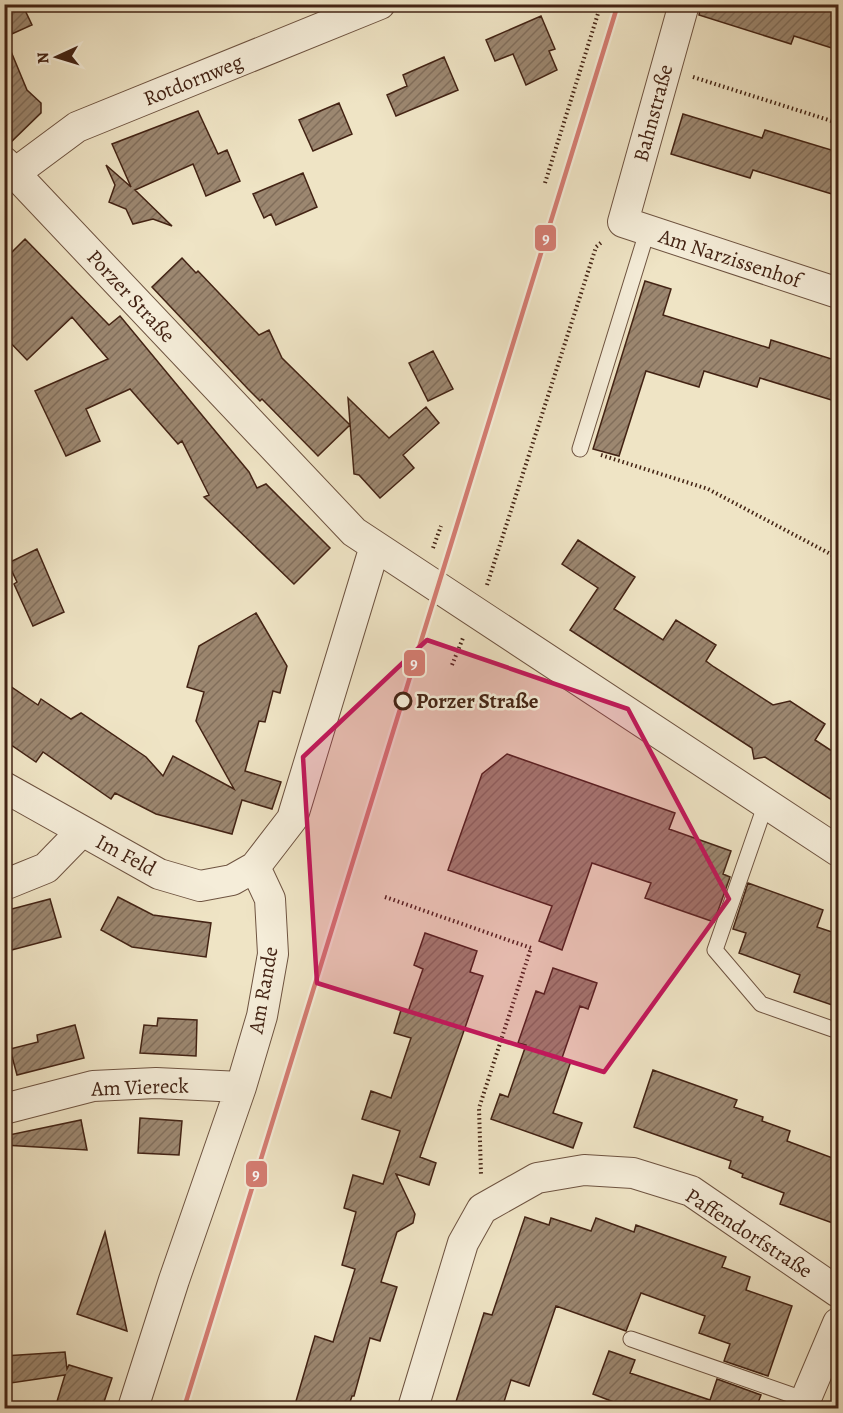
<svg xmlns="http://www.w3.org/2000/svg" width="843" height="1413" viewBox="0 0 843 1413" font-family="Alegreya,serif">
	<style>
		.building { fill: url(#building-hatch); stroke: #432314; stroke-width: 1.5 }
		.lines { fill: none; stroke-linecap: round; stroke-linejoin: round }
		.service-casing { stroke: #6e5340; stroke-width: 17 }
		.minor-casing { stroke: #6e5340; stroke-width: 32 }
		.path { stroke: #432314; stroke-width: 4; stroke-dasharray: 1.5 3; stroke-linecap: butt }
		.service { stroke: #f5edd9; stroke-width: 15 }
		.minor { stroke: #f5edd9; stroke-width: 30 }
		.tram-1-casing { stroke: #f5edd9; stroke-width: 9 }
		.tram-1 { stroke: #d67d73; stroke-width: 4.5 }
		.marked { fill: #c2185b; fill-opacity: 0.2; stroke: #c2185b; stroke-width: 4.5; stroke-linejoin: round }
		.stop-dot { fill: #f5edd9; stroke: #432314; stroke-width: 3 }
		.labels { text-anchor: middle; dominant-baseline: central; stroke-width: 5; stroke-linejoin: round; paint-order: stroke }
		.street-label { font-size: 21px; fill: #432314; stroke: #f5edd9 }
		.stop-label { font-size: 21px; font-weight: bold; fill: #432314; stroke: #f5edd9; text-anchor: start }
		.line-badge { stroke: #f5edd9; stroke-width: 2 }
		.badge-label { font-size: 16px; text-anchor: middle; font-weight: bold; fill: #fff }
	</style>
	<defs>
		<pattern id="building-hatch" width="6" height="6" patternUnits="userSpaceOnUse" patternTransform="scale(1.5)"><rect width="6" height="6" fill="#9c8770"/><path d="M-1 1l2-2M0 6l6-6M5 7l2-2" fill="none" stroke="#816e5b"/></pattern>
	</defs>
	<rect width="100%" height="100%" fill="#efe4c5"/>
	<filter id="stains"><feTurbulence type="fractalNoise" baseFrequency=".00333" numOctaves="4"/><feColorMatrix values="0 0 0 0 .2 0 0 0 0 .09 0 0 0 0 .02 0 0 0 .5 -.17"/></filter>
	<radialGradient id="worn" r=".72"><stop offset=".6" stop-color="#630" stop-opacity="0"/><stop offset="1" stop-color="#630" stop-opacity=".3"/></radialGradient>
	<path class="building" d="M4,4h18l10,21 -27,12 22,53 14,13v10l-33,32h-4z
		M701,4h137v46l-44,-14 -3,8 -92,-29z
		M541,16l14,33 -6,2 8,19 -31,15 -13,-31 -18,7 -9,-21z
		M444,57l14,33 -62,26 -9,-21 20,-9 -4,-11z
		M339,103l13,31 -39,17 -14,-31z
		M198,111l20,43 9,-4 13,31 -34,15 -13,-32 -58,26 37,36 -19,-7 -20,5 -7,-15 -17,-7 6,-17 -9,-20 25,22 -19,-43z
		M683,114l79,24 3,-8 73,22v23l-6,19 -79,-24 -3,8 -79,-24z
		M303,173l14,34 -41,18 -5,-11 -7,4 -11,-24z
		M25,239l84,86 11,-9 129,156 8,16 9,-4 64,64 -36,36 -90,-87 5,-2 -27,-54 -4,3 -48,-55 -44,20 14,32 -34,15 -31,-65 73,-32 -36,-42 -45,43 -23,-24v-76z
		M182,258l14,15 2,-2 61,64 10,-5 13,28 68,67 -32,31 -56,-57 -2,2 -12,-12 -96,-102z
		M645,281l26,8 -8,26 106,33 2,-8 67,21v41l-78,-24 -3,9 -53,-16 -5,16 -53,-16 -27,85 -26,-7z
		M433,351l20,38 -25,12 -19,-38z
		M348,398l41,40 37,-31 13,16 -36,32 11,13 -34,30 -21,-23 -5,-1z
		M578,540l57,37 -21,32 49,31 13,-20 40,25 -10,16 8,6 59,38 17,-4 35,23 -10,16 23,15v49l-73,-47 -11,2 -2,-11 -182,-118 28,-42 -36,-24z
		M37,549l27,63 -31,14 -19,-42 3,-2 -9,-19z
		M256,613l31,53 -7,27 -7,-2 -8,31 -6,-1 -14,50 36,11 -9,27 -30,-9 -10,34 -76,-20 -41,-21 -4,6 -68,-47 -7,10 -32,-22v-58l34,23 3,-6 30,20 10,-6 65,44 17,19 10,-20 61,33 -38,-68 8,-29 -17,-5 12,-41z
		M507,754l168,59 -6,16 62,22 -8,23 7,3 -16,45 -69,-24 6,-15 -59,-20 -30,87 -23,-9 13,-35 -104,-36 34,-96z
		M748,883l75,27 -6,17 21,7v73l-44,-15 6,-17 -61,-22 7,-20 -13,-4z
		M118,897l35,18 58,8 -5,34 -74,-10 -31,-17z
		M50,899l11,38 -57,15v-41z
		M425,933l52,18 -7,21 13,4 -63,181 16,6 -7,22 -33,-11 19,40 -2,9 -16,9 -16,50 16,5 -17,54 -10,-3 -16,58h-2l-4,12h-54l21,-72 18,6 22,-73 -13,-4 14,-53 -12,-4 9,-33 30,9 17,-53 -38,-12 9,-28 20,7 20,-60 -17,-5 7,-23 7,2 15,-43 -9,-4z
		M553,968l44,15 -9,26 -8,-3 -18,52 9,3 -18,52 29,10 -9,25 -82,-29 9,-25 8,3 18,-52 -8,-2 18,-52 8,3z
		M158,1018l39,2 -1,36 -56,-3 4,-28 13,1z
		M75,1025l9,33 -67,17 -7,-26 28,-7 -1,-7z
		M653,1070l84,30 -3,7 29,10 -1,4 28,10 -3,10 51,19v65l-58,-21 4,-11 -42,-16 1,-3 -14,-6 2,-7 -97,-34z
		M140,1118l42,3 -3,34 -41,-2z
		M81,1120l6,30 -83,-5v-9z
		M525,1217l24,8 2,-7 40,13 5,-13 38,14 2,-7 90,32 -4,10 28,10 -4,13 46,16 -24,70 -44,-15 6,-17 -31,-11 6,-17 -64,-23 -15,38 -70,-25 -27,80 -18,-6 -9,28h-48l30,-95 8,2z
		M105,1232l22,99 -50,-17z
		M609,1351l26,9 -5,13 80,27 7,-21 44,16 -5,13h-138l1,-4 -26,-10z
		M65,1352l2,17 2,-4 43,13 -10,30h-47l10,-33 -61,9v-28z"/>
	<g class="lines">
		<defs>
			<path id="service" d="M580,449l67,-217
				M766,803l-51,147 46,54 77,27
				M631,1339l175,61"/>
			<path id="minor" d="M684,4l-61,218 215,71
				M4,162l350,370 484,319
				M15,173l62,-46 303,-123
				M4,787l155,87 41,12 32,-6 23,-13
				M4,885l42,-17 36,-37
				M4,1109l89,-23 63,-3 85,4
				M133,1408l41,-128 67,-193 21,-71 11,-62 -3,-55 -15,-32 37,-48 83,-273
				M413,1408l50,-165 19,-34 55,-31 47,-8 49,3 58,18 147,101
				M802,1408l36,-85"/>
		</defs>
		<use href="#service" class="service-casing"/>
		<use href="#minor" class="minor-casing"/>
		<path class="path" d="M693,77l145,46
			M545,183l56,-179
			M601,455l107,34 130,69
			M433,548l8,-22
			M487,585l109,-338 7,-6
			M452,665l11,-27
			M385,897l146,51 -52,160 2,67"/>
		<use href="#service" class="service"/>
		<use href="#minor" class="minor"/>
		<defs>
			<path id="tram-1" d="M184,1408l434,-1404"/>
		</defs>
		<use href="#tram-1" class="tram-1-casing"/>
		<use href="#tram-1" class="tram-1"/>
	</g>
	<path class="marked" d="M427,640l201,69 101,190 -125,173 -287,-89 -14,-226z"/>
	<circle class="stop-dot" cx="403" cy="701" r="8"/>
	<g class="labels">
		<g class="street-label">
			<text transform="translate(193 80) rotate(-22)">Rotdornweg</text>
			<text transform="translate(653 113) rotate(-75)">Bahnstraße</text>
			<text transform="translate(730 258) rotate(18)">Am Narzissenhof</text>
			<text transform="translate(131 296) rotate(47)">Porzer Straße</text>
			<text transform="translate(126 855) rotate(28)">Im Feld</text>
			<text transform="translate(263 990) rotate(-80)">Am Rande</text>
			<text transform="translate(140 1087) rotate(-2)">Am Viereck</text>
			<text transform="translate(749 1233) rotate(33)">Paffendorfstraße</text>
		</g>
		<g class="stop-label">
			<text x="416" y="701">Porzer Straße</text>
		</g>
	</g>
	<g class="line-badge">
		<rect x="534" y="224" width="23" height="28" rx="6" fill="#d67d73"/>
		<rect x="403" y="649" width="23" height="28" rx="6" fill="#d67d73"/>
		<rect x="245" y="1160" width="23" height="28" rx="6" fill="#d67d73"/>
	</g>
	<g class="badge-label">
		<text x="546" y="244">9</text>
		<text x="414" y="669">9</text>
		<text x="256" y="1180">9</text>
	</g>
	<rect width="843" height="1413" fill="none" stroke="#efe4c5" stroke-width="24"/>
	<rect x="6" y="6" width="831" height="1401" fill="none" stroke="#432314" stroke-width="3"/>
	<rect x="12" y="12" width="819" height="1389" fill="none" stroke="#432314" stroke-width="1.5"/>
	<g transform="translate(57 57) rotate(266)" stroke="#f5edd9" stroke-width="4.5" paint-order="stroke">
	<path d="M0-4.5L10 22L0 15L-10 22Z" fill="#432314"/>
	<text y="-9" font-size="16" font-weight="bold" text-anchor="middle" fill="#432314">N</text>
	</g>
	<rect width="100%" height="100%" filter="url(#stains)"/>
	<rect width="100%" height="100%" fill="url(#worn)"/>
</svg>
